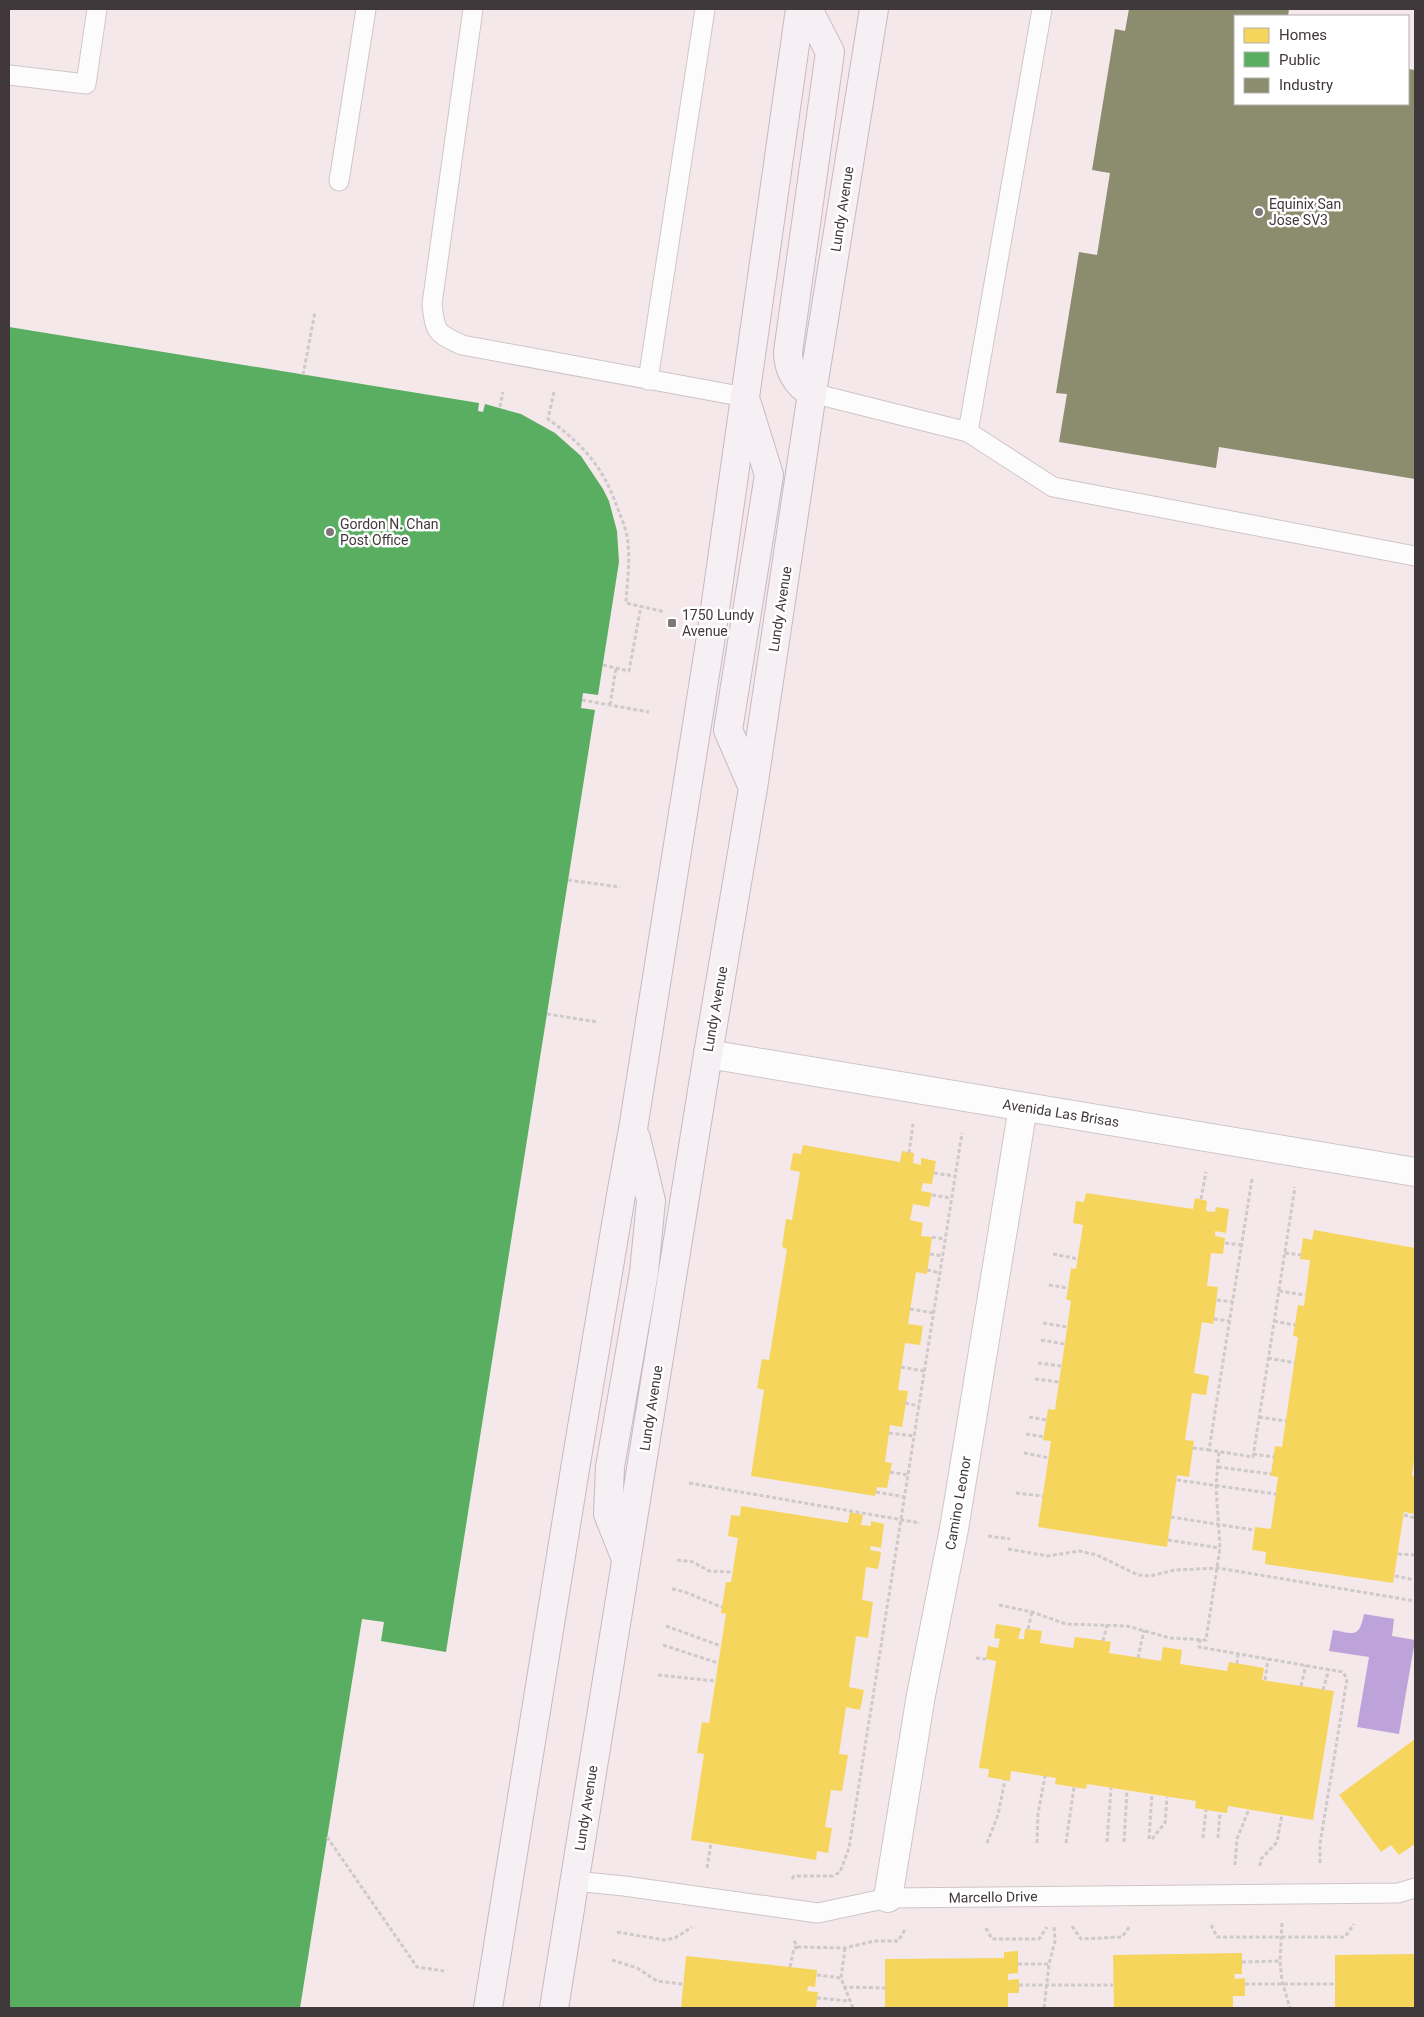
<svg xmlns="http://www.w3.org/2000/svg" width="1424" height="2017" viewBox="0 0 1424 2017" font-family="Roboto,sans-serif">
	<style>
		.water { fill: #bda3da }
		.homes { fill: #f6d55c }
		.public { fill: #5aae61 }
		.industry { fill: #8c8c6e }
		.lines { fill: none; stroke-linecap: round; stroke-linejoin: round }
		.lane-casing { stroke: #cfc5c7; stroke-width: 21 }
		.street-casing { stroke: #cfc5c7; stroke-width: 30 }
		.primary-casing { stroke: #c9b9c2; stroke-width: 30 }
		.path { stroke: #cecaca; stroke-width: 3; stroke-dasharray: 4 2.5; stroke-linecap: butt }
		.lane { stroke: #fdfcfc; stroke-width: 19 }
		.street { stroke: #fdfcfc; stroke-width: 28 }
		.primary { stroke: #f6eff3; stroke-width: 28 }
		.poi-dot { fill: #7f7678; stroke: #fff; stroke-width: 2 }
		.labels { text-anchor: middle; dominant-baseline: central; stroke-width: 5; stroke-linejoin: round; paint-order: stroke }
		.poi-label { font-size: 14px; fill: #40383a; stroke: #fff; text-anchor: start }
		.street-label { font-size: 14px; fill: #40383a; stroke: #fff }
	</style>
	<rect width="100%" height="100%" fill="#f4e8ea"/>
	<path class="water" d="M1364,1614l30,5 -2,17 23,4 -16,94 -42,-7 12,-70 -40,-6 4,-21c22,4 26,8 31,-16z"/>
	<path class="homes" d="M803,1145l97,17 2,-11 12,2 -1,10 8,2v-7l15,3 -4,23 -9,-1 -2,8 11,2 -3,14 -16,-3 -3,16 13,3 -2,13 11,1 -5,37 -11,-2 -8,52 15,2 -3,19 -15,-2 -7,47 10,1 -6,36 -12,-2 -5,37 7,1 -5,25 -10,-1 -2,9 -124,-20 13,-86 -7,-2 5,-29 7,1 18,-111 -5,-2 4,-28 6,1 8,-48 -10,-2 3,-17 8,1z
		M1086,1193l107,16 2,-11 12,3 -1,10 9,1 1,-5 13,2 -3,24 -11,-2v5l10,2 -2,16 -12,-1 -4,33 11,1 -4,32 -1,5 -11,-2 -8,51 15,3 -3,19 -14,-2 -7,47 9,1 -5,36 -12,-2 -10,72 -129,-20 13,-86 -8,-1 5,-31 7,1 16,-109 -5,-2 2,-11 3,-20 5,1 7,-44 -10,-2 3,-22 8,1z
		M1314,1230l101,18v203l-3,25 3,1v37l-11,-2 -11,71 -128,-19 1,-12 -14,-2 3,-23 16,2 7,-52 -7,-1v-2l4,-28 7,1 16,-110 -5,-1 5,-31 6,1 6,-46 -10,-1 3,-21 9,2z
		M741,1506l107,17 2,-11 13,3 -2,10 10,1v-5l13,3 -3,24 -10,-2 -1,4 11,2 -3,17 -12,-2 -4,33 11,2 -5,36 -12,-2 -7,51 15,3 -4,20 -14,-3 -7,47 9,1 -6,36 -11,-1 -6,37 7,1 -4,25 -11,-2 -1,9 -125,-20 13,-86 -7,-1 5,-31 7,1 17,-109 -5,-1 5,-31h5l7,-44 -10,-2 3,-21 9,1z
		M996,1624l25,4 -3,11h6l1,-10 17,2 -2,12 33,5 2,-11 31,4 5,1 -2,11 52,8 2,-14 19,3 -2,14 47,7 2,-9 35,6 -2,12 72,11 -21,129 -85,-14 -1,7 -21,-3 -11,-2 1,-7 -109,-17 -1,5 -31,-5 1,-6 -45,-7 -1,10 -22,-4 1,-8 -10,-1 17,-107 -10,-2 2,-13 10,2 2,-9 -6,-1z
		M1415,1739v105l-16,11 -8,-10 -10,7 -42,-57z
		M1018,1951v22l-10,1v6l11,-1v14h-11v15h-123v-49l119,-1v-6z
		M1242,1953v21h-8l1,5 10,-1v18h-12v12h-119l-1,-53z
		M1415,1954v54h-80v-53z
		M686,1956l131,14 -2,17 -7,-1 -1,5 11,1 -2,16h-135z"/>
	<path class="public" d="M9,327l470,76 -1,8 5,1 2,-8 36,10 34,19 26,23 22,33 6,12 8,30 2,31 -21,133 -15,-2 -1,7 -1,8 14,2 -149,942 -65,-11 3,-19 -22,-3 -62,389h-291z"/>
	<path class="industry" d="M1129,9h160l-1,7h-53v88h173v-35l7,1v409l-196,-32 -3,21 -157,-26 8,-48 -11,-1 23,-141 18,3 13,-82 -18,-3 23,-141 10,2z"/>
	<g class="lines">
		<defs>
			<path id="lane" d="M473,9l-41,295c3,28 4,29 30,41l283,52
				M9,75l77,9 11,-75
				M339,181l27,-172
				M648,380l57,-371
				M812,393l156,39 74,-423
				M968,432l85,55 362,69
				M575,1881l49,5 194,27 70,-15 510,-5 17,-5"/>
			<path id="street" d="M708,1054l707,118
				M888,1898l33,-203 33,-166 69,-422"/>
			<path id="primary" d="M808,9l22,43 -42,300c0,16 8,33 24,41
				M747,404l22,71 -41,255 25,58
				M626,1559l-18,-45 2,-47 34,-195 7,-71 -15,-63
				M488,2008l88,-545 45,-268 12,-66 79,-499 88,-621
				M554,2008l154,-954 45,-266 59,-395 62,-384"/>
		</defs>
		<use href="#lane" class="lane-casing"/>
		<use href="#street" class="street-casing"/>
		<use href="#primary" class="primary-casing"/>
		<path class="path" d="M303,375l12,-63
			M554,392l-6,27c37,27 56,49 71,93 4,10 9,22 9,33 2,19 -1,39 -2,58l39,9
			M500,407l3,-15
			M603,665l26,6 12,-65
			M582,700l67,12
			M610,705l6,-37
			M568,880l52,7
			M547,1014l51,8
			M909,1153l4,-29
			M934,1173l21,3
			M1252,1179l-43,271 44,7 42,-270
			M932,1195l19,3
			M1201,1199l5,-27
			M932,1237l13,2
			M1225,1243l16,2
			M1285,1253l16,2
			M930,1254l13,2
			M1053,1254l25,5
			M927,1270l13,3
			M1049,1285l19,3
			M1279,1291l26,4
			M1217,1300l16,2
			M910,1309l24,4
			M1214,1319l15,2
			M1274,1321l21,4
			M1043,1323l24,4
			M1041,1340l24,4
			M1268,1358l27,5
			M1038,1363l23,3
			M901,1367l23,4
			M1035,1379l24,3
			M905,1403l14,3
			M1029,1417l17,3
			M1259,1417l27,4
			M889,1433l26,3
			M1026,1434l18,3
			M1193,1448l16,2
			M1024,1453l25,5
			M1253,1454l21,3
			M1218,1467l53,7
			M890,1472l18,3
			M1177,1480l99,14
			M689,1483l231,40
			M876,1492l29,5
			M1016,1493l27,3
			M1404,1515l11,3
			M1171,1517l83,13
			M988,1536l22,3
			M1168,1540l52,8
			M1008,1549l40,7 31,-5 18,4 41,20 12,1 25,-6 43,-2 197,33
			M1398,1554l17,1
			M677,1560l16,2 16,9 24,1
			M1395,1576l20,4
			M672,1589c18,3 32,12 50,18
			M999,1605l33,7 34,12 61,2 43,12 36,2 14,-92 -4,-62 3,-35
			M666,1626l55,20
			M1028,1629l4,-17
			M1200,1639l-1,8 144,25 4,7 -27,165v20
			M1103,1641l4,-16
			M663,1645l55,18
			M976,1658l10,1
			M1138,1658l6,-28
			M1237,1664l1,-10
			M658,1675l57,6
			M1265,1680l3,-21
			M1301,1686l5,-21
			M1323,1690l6,-21
			M327,1837l90,130 27,4
			M1203,1838l3,-28
			M1218,1838l2,-26
			M1149,1839l3,-45
			M1152,1839l13,-16 2,-26
			M1107,1842l4,-54
			M1124,1842l3,-52
			M987,1843l11,-28 7,-35
			M1037,1843l1,-29 7,-38
			M1066,1843l8,-56
			M1235,1865l2,-26 12,-30
			M1260,1866l1,-7 16,-17 5,-27
			M707,1868l4,-25
			M792,1879l2,-3h39l7,-4 9,-24 113,-715
			M1282,1923l-2,38 2,20 8,27
			M1211,1925l6,12h128l9,-13
			M1072,1926l9,13 41,-2 8,-11
			M986,1928l6,11h47l8,-12
			M617,1932l48,8 10,-2 17,-11
			M794,1941l4,6 47,1 29,-7h24l8,-13
			M845,1948l-4,30 12,30
			M612,1960l25,8 20,13 26,3
			M1242,1962l38,-1
			M1018,1964h31
			M790,1967l4,-19 4,-1
			M817,1975l24,3
			M1245,1984h90
			M1019,1985h94
			M843,1987l42,1
			M817,1998l32,3
			M1044,2008l5,-44 6,-23 -1,-15"/>
		<use href="#lane" class="lane"/>
		<use href="#street" class="street"/>
		<use href="#primary" class="primary"/>
	</g>
	<g class="poi-dot">
		<circle cx="1259" cy="212" r="5"/>
		<circle cx="330" cy="532" r="5"/>
		<rect x="667" y="618" width="10" height="10" rx="2.5"/>
	</g>
	<g class="labels">
		<g class="poi-label">
			<text x="1269" y="204">Equinix San<tspan x="1269" dy="16">Jose SV3</tspan></text>
			<text x="340" y="524">Gordon N. Chan<tspan x="340" dy="16">Post Office</tspan></text>
			<text x="682" y="615">1750 Lundy<tspan x="682" dy="16">Avenue</tspan></text>
		</g>
		<g class="street-label">
			<text transform="translate(842 209) rotate(-81)">Lundy Avenue</text>
			<text transform="translate(780 609) rotate(-81)">Lundy Avenue</text>
			<text transform="translate(715 1009) rotate(-80)">Lundy Avenue</text>
			<text transform="translate(1061 1113) rotate(9)">Avenida Las Brisas</text>
			<text transform="translate(651 1408) rotate(-81)">Lundy Avenue</text>
			<text transform="translate(958 1503) rotate(-80)">Camino Leonor</text>
			<text transform="translate(586 1808) rotate(-81)">Lundy Avenue</text>
			<text transform="translate(993 1897) rotate(-1)">Marcello Drive</text>
		</g>
	</g>
	<rect width="1424" height="2017" fill="none" stroke="#40383a" stroke-width="20"/>
	<rect x="1234" y="15" width="175" height="90" fill="#ffffff" stroke="#b3afb0"/>
	<rect x="1244" y="28" width="25" height="15" fill="#f6d55c" stroke="#b3afb0"/>
	<text x="1279" y="40" font-size="15" fill="#40383a">Homes</text>
	<rect x="1244" y="52" width="25" height="15" fill="#5aae61" stroke="#b3afb0"/>
	<text x="1279" y="65" font-size="15" fill="#40383a">Public</text>
	<rect x="1244" y="78" width="25" height="15" fill="#8c8c6e" stroke="#b3afb0"/>
	<text x="1279" y="90" font-size="15" fill="#40383a">Industry</text>
</svg>
